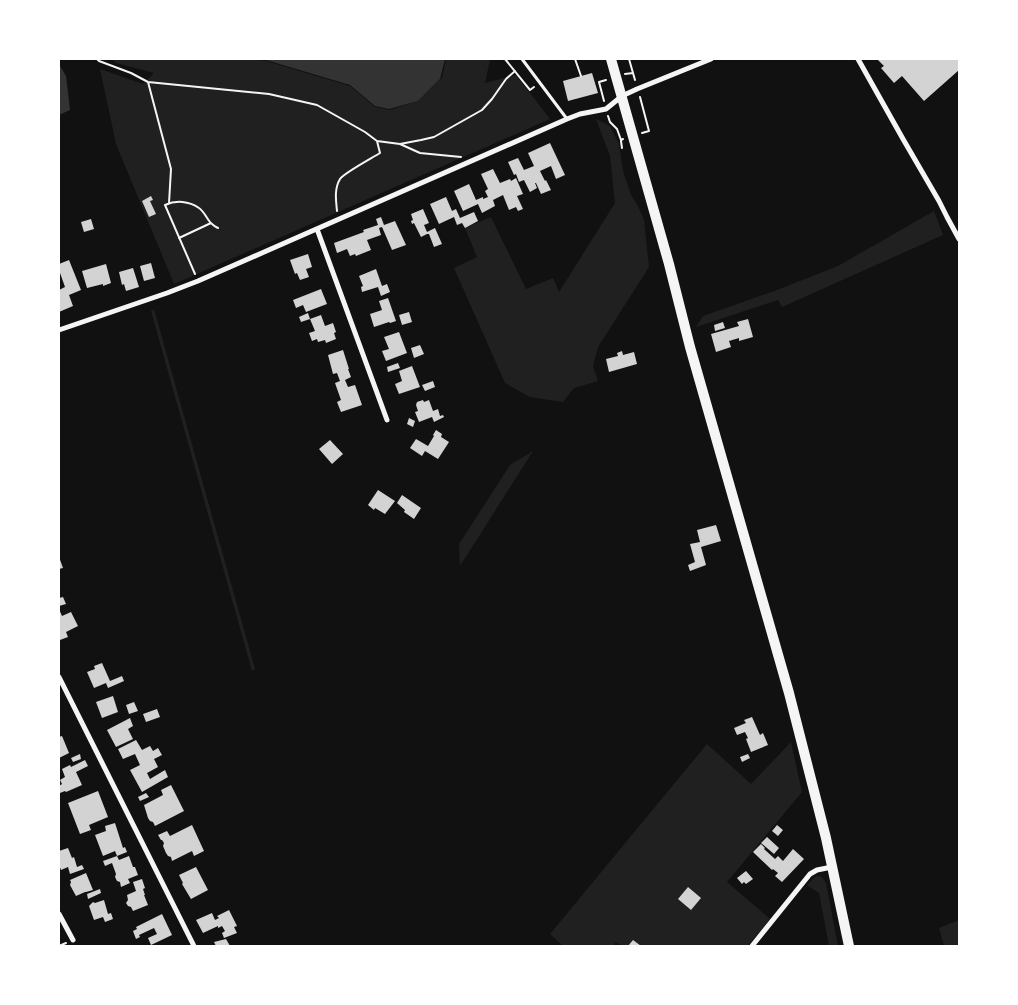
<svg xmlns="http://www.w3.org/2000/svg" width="1018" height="1005" viewBox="0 0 1018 1005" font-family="Karla,sans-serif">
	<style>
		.green { fill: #202020 }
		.water { fill: #333 }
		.building { fill: #d3d3d3 }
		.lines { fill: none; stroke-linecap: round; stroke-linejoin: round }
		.path { stroke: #f5f5f5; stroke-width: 2 }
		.service { stroke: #f5f5f5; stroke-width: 3 }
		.minor { stroke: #f5f5f5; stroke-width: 5 }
		.primary { stroke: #f5f5f5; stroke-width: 10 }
	</style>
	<rect width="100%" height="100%" fill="#111"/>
	<path class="green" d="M111,59h139l16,2 84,25 25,21 15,3 28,-9 24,-23 4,-19h43l1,1 -5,23 31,-8 34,44 -376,165 -58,-140 -16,-75 43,15 11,-11 -38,-10z
		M596,119l14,7 9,18 4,27 8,24 7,11 6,14 5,47 -51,80 -5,19 5,15 -24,7 -11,14 -33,-5 -25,-14 -51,-115 23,-11 -12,-29 26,-11 35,72 27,-11 6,14 56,-89 -5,-47z
		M934,211l9,24 -161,72 -4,-7 -82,27 7,-11 74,-26 61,-24z
		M154,309l101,360 -3,2 -101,-360z
		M533,451l-73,115 -1,-22 51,-79z
		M791,742l11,50 -75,90 43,37 -22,27h-127l-5,-4 -3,4h-50l-13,-12 157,-190 44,40z
		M819,876l3,1 4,6 12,63h-9l-10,-53 -12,-8 8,-8z
		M959,920v26h-15l-5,-18z"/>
	<path class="water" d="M259,59h186l-5,20 -22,22 -29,8 -14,-3 -25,-21 -84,-25z
		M59,64l7,12 4,34 -11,5z"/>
	<path class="building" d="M877,59l14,1 1,-1h67v11l-35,31 -22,-25 -8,7 -13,-15 3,-2z
		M592,73l6,20 -30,8 -5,-20z
		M550,143l15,32 -9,4 -5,-13 -11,5 5,10 1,-1 5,10 -10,4 -5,-11h-1l2,5 -7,4 -6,-12 -5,2 -3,-8 -2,1 -6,-13 10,-4 6,12 10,-4 -6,-13z
		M493,169l7,14 10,-4 1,2 5,-3 7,16 -6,2 6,13 -5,2 -2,-4 -7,3 -6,-15 -10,5 2,6 -13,7 -4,-9 -15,7 -9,-20 15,-7 7,16 7,-3v2l5,-2 -3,-6 3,-2 -7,-15z
		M151,196l2,4 -3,1 6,13 -7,3 -7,-16z
		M446,197l6,14 4,-2 4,9 14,-6 4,9 -13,7 -3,-5 -5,2 -3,-8 -15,7 -9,-20z
		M423,209l6,14 -5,2 3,7 8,-4 7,16 -8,3 -5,-13h-2l-6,3 -7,-14 -2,1 -1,-3 2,-1 -2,-6z
		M381,217l3,8 11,-4 11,24 -14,5 -10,-23 -3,1 2,7 -14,5 4,10 -15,6 -1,-2 -5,2 -3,-7 -10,4 -3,-10 30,-11 -1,-2 15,-5 -2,-6z
		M91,219l3,10 -10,3 -3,-10z
		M308,254l4,13 -6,2 3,8 -9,3 -3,-7 -2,1 -5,-14z
		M69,260l12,30 -12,5 4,11 -14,6v-22l6,-3 -6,-17v-6z
		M151,263l4,15 -11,3 -4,-15z
		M106,264l5,19 -8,3v-2l-16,4 -5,-17z
		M133,268l6,19 -13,4 -2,-7 -2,1 -3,-13z
		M376,269l6,17 5,-2 3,8 -9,4 -3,-9 -16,5 -1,-5 2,-1 -4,-10z
		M321,289l6,15 -21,8 -3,-7 -7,3 -3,-8z
		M388,298l8,23 -6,2 -1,-1 -15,5 -4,-13 12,-4 -3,-9z
		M409,312l3,10 -10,3 -3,-10z
		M308,313l2,6 11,-4 4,11 8,-3 3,9 -2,1 2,6 -10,4 -1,-3 -7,2 -1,-3 -5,2 -3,-8 6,-2 -5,-12 -9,3 -2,-5z
		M748,319l5,18 -14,4v-3l-10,3 2,6 -15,5 -5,-18 28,-8 -2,-4z
		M723,322l2,6 -10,3 -1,-6z
		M399,332l8,21 -21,8 -4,-10 7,-2 -5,-12z
		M420,345l4,9 -10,4 -3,-10z
		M343,350l6,19h-1l3,8 -6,3 3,7 7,-2 7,20 -21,7 -4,-10 4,-2 -6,-17 5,-2 -3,-8 -4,1 -5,-19z
		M622,351l1,4 11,-3 3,12 -28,8 -3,-13 12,-3 -1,-3z
		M398,363l2,5 -12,4 -1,-5z
		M412,366l8,21 -21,7 -4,-10 7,-3 -3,-10z
		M433,381l2,6 -10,4 -3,-6z
		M423,400l1,2 5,-2 4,11 5,-2 2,7 3,-1 1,2 -10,5 -2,-5 -13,5 -4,-10 3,-1 -2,-6 1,-3z
		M409,418l6,3 -2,6 -6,-3z
		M436,430l6,4 -1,3 8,5 -11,17 -13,-8 -3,5 -12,-8 6,-9 12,7 6,-10 -1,-1z
		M330,440l13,14 -11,10 -13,-15z
		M378,490l17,11 -10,13 -10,-6 -1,2 -6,-5z
		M402,495l19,13 -7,11 -10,-7 1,-2 -8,-7z
		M716,525l5,16 -20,6 5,18 -16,6 -2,-6 7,-3 -5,-18 10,-2 -3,-12z
		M59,557l4,11 -4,1z
		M63,597l3,7 -7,2v-8z
		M59,609l3,7 9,-4 7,14 -12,6 2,5 -8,3 -1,-3z
		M102,663l8,18 12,-5 2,5 -16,7 -2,-5 -12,5 -7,-16 8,-3 -1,-3z
		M113,696l5,16 -16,6 -6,-16z
		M134,702l4,9 -9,3 -3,-9z
		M157,709l3,8 -14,5 -3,-8z
		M752,717l8,18 3,-2 5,12 -17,7 -5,-13 2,-1 -3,-6 -8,3 -3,-7 12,-5 -2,-3z
		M130,718l3,8 -5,3 5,10 -17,8 -9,-17z
		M62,736l7,17 -10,5v-21z
		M136,740l6,10 8,-4 3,5 5,-3 4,7 -8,4 4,8 -11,6 3,6 15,-9 3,7 -26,15 -12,-22 10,-5 -5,-11 -12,5 -5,-10z
		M80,754l1,5 -8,3 -2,-4z
		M748,754l2,4 -8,4 -2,-5z
		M85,760l3,6 -12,6 6,13 -16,7 -1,-1 -5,2 -1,-7 3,-2 -2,-4 5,-3 -3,-8 8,-4 1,2z
		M171,785l13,26 -29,15 -2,-4 -3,-1 -2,-3 -4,-13 19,-10 -2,-5z
		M98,791l10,26 -19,8 2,5 -11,4 -12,-31z
		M146,793l3,4 -9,4 -2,-4z
		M115,823l8,25 2,-1 2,5 -10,4 -2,-5 -12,5 -8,-21 11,-4 -1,-5z
		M192,825l12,26 -10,5 -2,-5 -20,10 -1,-4 -3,-1 -2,-3 -3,-7 1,-3 -2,-3h-1l-3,-5 9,-4 3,5z
		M777,825l6,5 -5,6 -6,-5z
		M767,837l12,11 -5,6 -13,-11z
		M761,844l4,4 -1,1 11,10 3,-3 5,5 10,-12 11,10 -22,23 -7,-6 3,-3 -5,-4 -1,1 -19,-18z
		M68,848l4,10 2,-1 3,10 5,-2 2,4 -14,5 -2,-7 -7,3 -2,-5v-14z
		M117,856l2,4 10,-4 4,11h2l3,8 -10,4 2,4 -9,4 -1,-5 -3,-1 -2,-4 1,-3 -4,-11 -7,3 -2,-5z
		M196,867l12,23 -17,9 -9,-15 1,-1 -4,-8z
		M746,871l7,8 -7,5 -2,-2 -2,2 -5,-6z
		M86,873l7,17 -7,2h-1l-9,4 -6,-11 1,-3 -1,-2z
		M142,879l3,9 -2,1 2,6h-1l4,10 -15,6 -2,-4 -3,-1 -2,-3 2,-3 -1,-5 9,-4 -3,-9z
		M688,887l13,11 -10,12 -13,-11z
		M100,889l1,4 -13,6 -1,-5z
		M104,900l4,14 3,-1 2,6 -8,3 -2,-5 -9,3 -5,-14 4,-4 2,1z
		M229,910l8,16 -3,1 3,6 -13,5 -2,-5 3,-2 -3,-5 -4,2v-2l-15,7 -7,-13 16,-7 3,7 4,-2 -2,-2z
		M162,914l10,21 -21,10 -3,-7 9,-4 -3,-6 -15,7 1,2 -4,2 -3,-8 4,-2 -1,-2z
		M226,939l4,7h-14l-2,-4z
		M633,940l8,6h-13z"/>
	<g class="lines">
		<path class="path" d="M97,59l2,2 32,12 17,9 121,12 48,11 48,27 12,9 23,3 21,-4 13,-3 48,-27 10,-11 14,-20 9,-8
			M505,59l25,31 4,-3
			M575,59l6,17
			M629,59l6,21
			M625,74l8,-1
			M148,82l23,87 -2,34
			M640,97l9,34 -7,2
			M604,101l-5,-19 7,-2
			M608,116l2,6 7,7 4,11 2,-1
			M621,141l1,7
			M400,144l20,9 41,4
			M337,211c-1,-10 -3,-22 3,-32 4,-6 32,-21 40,-26l-3,-12
			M179,238l32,-15
			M195,274l-30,-69c11,-5 24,-4 34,3 6,4 8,12 13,16 2,2 4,3 6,4
			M59,946l7,-3"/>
		<path class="service" d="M522,59l45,60"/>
		<path class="minor" d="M858,59l45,80 36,62 8,16 12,22
			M317,229l70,191
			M59,330l108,-37 31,-12 369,-162 13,-5 26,-5 16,-13 15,-7 74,-30
			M59,677l135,269
			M59,914l14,26
			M752,946l58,-72 7,-4 15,-3"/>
		<path class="primary" d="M611,59l58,205 21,83 99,346 37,145 23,108"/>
	</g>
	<rect width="1018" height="1005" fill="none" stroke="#ffffff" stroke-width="120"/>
</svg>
